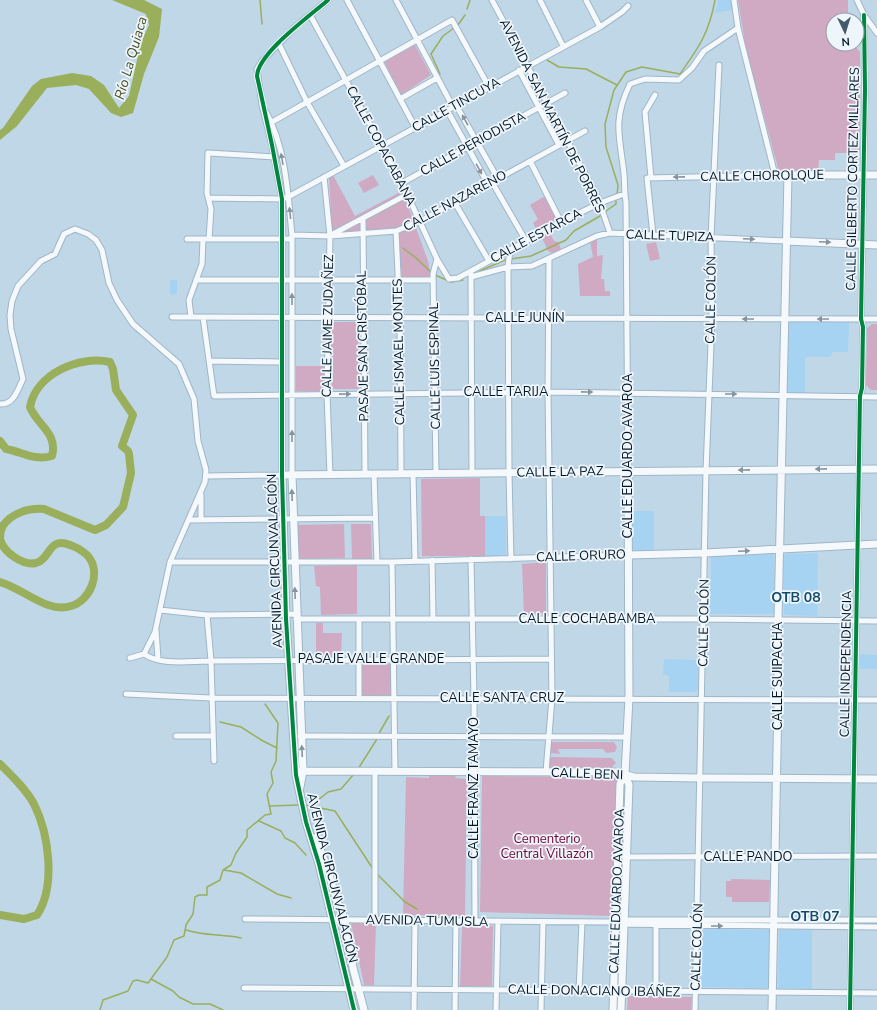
<svg xmlns="http://www.w3.org/2000/svg" width="877" height="1010" viewBox="0 0 877 1010" font-family="'Nunito Sans',sans-serif">
	<style>
		.built { fill: #a7d3f3 }
		.green { fill: #d0aac2 }
		.water { fill: #99af5c }
		.lines { fill: none; stroke-linecap: round; stroke-linejoin: round }
		.stream { stroke: #99af5c; stroke-width: 1.5 }
		.river { stroke: #99af5c; stroke-width: 8 }
		.street-casing { stroke: #9eb6c7; stroke-width: 7 }
		.secondary-casing { stroke: #9eb6c7; stroke-width: 9 }
		.street { stroke: #f6f9fc; stroke-width: 5 }
		.secondary { stroke: #f6f9fc; stroke-width: 7 }
		.cycleway-casing { stroke: #eff6fb; stroke-width: 6 }
		.cycleway { stroke: #00873e; stroke-width: 4 }
		.oneway { fill: #87939d }
		.labels { text-anchor: middle; dominant-baseline: central; stroke-width: 3.5; stroke-linejoin: round; paint-order: stroke }
		.street-label { font-size: 13px; fill: #001728; stroke: #eff6fb }
		.park-label { font-size: 13px; fill: #700439; stroke: #eff6fb }
		.water-label { font-size: 14px; font-style: italic; fill: #444e1f; stroke: #eff6fb }
		.neighbourhood-label { font-size: 14px; font-weight: bold; fill: #114b6c; stroke: #eff6fb }
	</style>
	<rect width="100%" height="100%" fill="#c0d7e8"/>
	<path class="built" d="M718,0h13l2,10 -18,3z
		M170,280h7v14l-7,1z
		M789,322h60l-1,30h-15l-3,5h-25v36h-18z
		M633,511h21v39l-19,1 -2,-2z
		M485,516h21v38l-1,2h-20z
		M818,553l-1,63 -31,-1 -2,-1v-58l1,-2z
		M774,554v60h-64l1,-58z
		M860,654l17,1v14h-18z
		M664,659l34,1v30l-3,2h-26v-16l-6,-1z
		M702,929l68,1 -1,58 -68,-1z
		M779,930h33v59l-34,-1z"/>
	<path class="green" d="M738,0h110v20h-15v24h21l6,8v101h-25v7h-16l-1,11 -39,1 -33,-123z
		M415,45l16,30 -30,20 -17,-34z
		M333,175l22,41 47,-25 12,30 -17,7 -58,5 -7,-2 -3,-54z
		M373,175l6,10 -15,8 -6,-10z
		M545,196l12,21 -1,3 -19,11 -4,-8 5,-4 -8,-14z
		M415,225l13,36 3,16 -29,1 -4,-45z
		M549,231l5,10 4,1 3,7 -9,4 -4,-2 -7,-15z
		M597,240v16l6,-1 -2,24h3l1,12h5v5h-30l-2,-32 15,-7 -3,-15z
		M656,242l4,17 -10,2 -4,-17z
		M331,322h27l1,67h-27z
		M872,324h5v66h-6l-5,-5 1,-57z
		M296,366h29l-1,26 -28,-1z
		M480,478v38h5v40h-63l-1,-77z
		M344,524l1,34 -46,1 -1,-34z
		M351,524h20l1,35 -20,1z
		M546,562v51l-22,2 -2,-51z
		M357,565v49l-36,1 -1,-28 -4,-1 -2,-20z
		M316,623h7v10h19l-1,24h-25z
		M362,664h30v31h-30z
		M550,742h64l3,5 -2,5 -9,1 -3,-4h-45l2,5 -10,-1z
		M552,757l60,1 4,5 -5,5h-58l-4,-2v-7z
		M429,776h26l1,2 11,1 -2,137 -62,-1 3,-138 23,1z
		M482,776l135,1 -6,139 -131,-4z
		M731,879l39,1 -1,22h-37v-5h-6v-16h5z
		M351,923l25,1 -2,61h-10z
		M462,925l31,1 -1,60h-32z
		M628,996l64,1 -1,13h-64z"/>
	<path class="water" d="M112,0h32l18,9 -3,28 -15,37 -11,39 -12,4 -10,-4 -22,-24 -13,-4 -29,3 -30,38 -17,14v-10l3,-2 29,-42 9,-7 31,-6 19,3 13,9 15,23 10,-12 12,-54 8,-17 -3,-11z"/>
	<g class="lines">
		<path class="stream" d="M260,0l2,24
			M467,9l3,-9
			M458,25l7,-10
			M547,60l12,7 27,2 31,16
			M440,74l-9,-20 12,-18 11,-8
			M617,195l1,-10 -12,-38 -1,-23 9,-34 12,-18 16,-5 38,7c19,-27 29,-41 35,-74
			M606,211l10,-7v-3
			M403,248l13,10 16,15
			M511,259l20,-3 35,-16 8,-9 26,-15
			M480,271l27,-12
			M435,275l16,7 12,-2
			M220,722l21,5 22,14 14,7
			M378,735l11,-19
			M358,769l19,-30
			M306,805l29,6 38,58
			M312,805l16,-13 13,-3 13,-15
			M269,806l31,-1
			M259,821l22,10 4,7 10,5 11,12
			M224,870l17,3 36,21 14,4
			M376,873l29,29 12,7
			M186,930c18,6 36,4 55,8
			M151,979l22,12 6,6 14,7h17l13,6
			M100,1010l3,-10 25,-9 5,-10 4,-1 11,3 19,-26 7,-17 10,-4 2,-11 7,-11 2,-17 4,-2h8v-8l13,-7 3,-10 8,-5 5,-12 11,-16v-7l18,-15 6,-1 -4,-20 6,-11 -2,-11 5,-11 2,-38 -13,-19"/>
		<path class="river" d="M0,441l6,8c17,3 28,12 46,7 6,-23 -15,-31 -22,-49 6,-33 49,-52 80,-45l3,7 3,21 17,25 -11,31 6,5 1,3 2,19 -8,34 -17,18 -11,5 -51,-21c-16,-1 -33,4 -42,18 -1,3 -2,8 -2,12 3,13 23,27 36,24 15,-4 12,-27 34,-18 6,2 14,7 18,11 14,17 2,45 -17,50 -24,8 -48,-18 -71,-24
			M0,764c12,12 26,25 34,40 15,30 22,82 3,111l-13,4 -24,-4"/>
		<defs>
			<path id="street" d="M347,0l68,127
				M396,0l57,107
				M492,0l106,198 12,35
				M540,0l23,46
				M586,0l14,27
				M734,0l4,28 37,147
				M857,0l7,15 13,18
				M310,15l92,168 35,76 12,20 9,-1 103,-56 39,-19 24,-9
				M279,44l28,58 37,64
				M519,70l40,75
				M400,99l37,-21
				M456,105l42,74
				M447,110l41,74
				M266,112c20,36 22,83 26,123v240
				M272,122l180,-102 37,67
				M530,161l31,61
				M324,177l6,59 -3,158 3,81
				M651,178l-6,-66 10,-17
				M492,182l34,59
				M402,183l163,-90
				M208,198l74,1 6,-2 312,-170 22,-15 6,-6
				M455,203l34,58
				M363,219l2,255
				M396,231l4,86 1,157
				M333,234l75,-40
				M292,235l38,1 66,-5 25,-10 164,-90
				M653,235l-6,-57 141,-3
				M187,239h105
				M209,239l2,-30 -4,-16 1,-40 67,4
				M510,250l-2,17 1,206 2,86
				M471,274l1,199
				M471,277l37,-10 24,-1 65,-30 13,-3 176,8
				M196,280h237
				M172,317l705,2
				M191,317l-2,-17 13,-36 1,-25
				M203,317l11,79 334,-4 329,5
				M209,361l72,1
				M0,404c14,1 18,-15 23,-25l-12,-50 -1,-14 2,-14 6,-15 23,-25 14,-7 9,-20 11,-5 13,5 8,6 6,10 7,33 8,17 16,24 46,40 15,35 4,42 8,29 -1,12 -35,80 -15,70 -11,22 -14,4
				M628,471l-2,-269c-2,-9 -1,-18 -2,-28 -4,-37 -12,-53 6,-90l15,-5 34,1 13,-12 12,-17 34,-23
				M436,473l-3,-199 4,-15
				M374,474l3,88
				M413,474l2,86
				M206,476l76,-1v-276l-10,-54 -10,-40 -5,-36 5,-8 33,-34 33,-27
				M189,520l186,-2
				M201,520v-25
				M471,559l3,139 1,223
				M432,560l1,59
				M170,562h222l237,-7
				M392,562l3,210
				M160,610l47,5 89,-1
				M207,615l4,46 3,100
				M296,619h408l173,2
				M156,630l2,29
				M144,654c17,12 46,7 67,7l340,-2
				M126,694l85,4 666,2
				M359,697v-78
				M176,736h36
				M300,736l327,1
				M546,772l6,-74 -4,-306 1,-133
				M624,857l253,-1
				M245,919l364,3 8,-2h260
				M375,920v-148
				M656,923v69
				M613,924l264,3
				M244,988l633,5
				M579,991l3,-69
				M414,1010l1,-89
				M455,1010l1,-89
				M496,1010l2,-89
				M541,1010l2,-88
				M695,1010l11,-539 6,-153 -1,-81 8,-172
				M850,1010l10,-614 2,-8 1,-61 -2,-8 4,-230 -1,-74"/>
			<path id="secondary" d="M786,241l91,4
				M292,475l11,296 -3,16
				M629,555l76,-2 172,-9
				M296,771l319,1 19,5 67,1 176,1
				M315,838l11,26 11,38 8,18 8,48 11,42
				M354,1010l-35,-146 -13,-42 -10,-47 -10,-156 -4,-144 595,-6
				M613,1010l7,-226 5,-10 4,-76 -1,-227
				M621,1010l8,-225 -4,-11
				M772,1010l6,-311v-79l10,-445h89"/>
		</defs>
		<use href="#street" class="street-casing"/>
		<use href="#secondary" class="secondary-casing"/>
		<use href="#street" class="street"/>
		<use href="#secondary" class="secondary"/>
		<defs>
			<path id="cycleway" d="M328,0c-18,16 -70,53 -71,76l15,69 10,54v276l4,144 10,156 10,47 13,42 35,146
				M850,1010l10,-614 2,-8 1,-61 -2,-8 4,-230 -1,-74"/>
		</defs>
		<use href="#cycleway" class="cycleway-casing"/>
		<use href="#cycleway" class="cycleway"/>
	</g>
	<defs><path id="oneway-solid" d="M-6-.8H1V-3.2L6.5 0L1 3.2V.8H-6Z"/></defs>
	<g class="oneway">
		<use href="#oneway-solid" transform="translate(465 120) rotate(-119)"/>
		<use href="#oneway-solid" transform="translate(282 159) rotate(-100)"/>
		<use href="#oneway-solid" transform="translate(479 169) rotate(61)"/>
		<use href="#oneway-solid" transform="translate(679 177) rotate(179)"/>
		<use href="#oneway-solid" transform="translate(290 213) rotate(-96)"/>
		<use href="#oneway-solid" transform="translate(749 239) rotate(3)"/>
		<use href="#oneway-solid" transform="translate(825 242) rotate(2)"/>
		<use href="#oneway-solid" transform="translate(292 299) rotate(-91)"/>
		<use href="#oneway-solid" transform="translate(748 319) rotate(-180)"/>
		<use href="#oneway-solid" transform="translate(823 319) rotate(-180)"/>
		<use href="#oneway-solid" transform="translate(587 392) rotate(1)"/>
		<use href="#oneway-solid" transform="translate(345 394) rotate(-1)"/>
		<use href="#oneway-solid" transform="translate(731 394)"/>
		<use href="#oneway-solid" transform="translate(292 436) rotate(-90)"/>
		<use href="#oneway-solid" transform="translate(821 469) rotate(179)"/>
		<use href="#oneway-solid" transform="translate(744 470) rotate(179)"/>
		<use href="#oneway-solid" transform="translate(292 495) rotate(-92)"/>
		<use href="#oneway-solid" transform="translate(744 551) rotate(-3)"/>
		<use href="#oneway-solid" transform="translate(295 593) rotate(-92)"/>
		<use href="#oneway-solid" transform="translate(302 751) rotate(-93)"/>
		<use href="#oneway-solid" transform="translate(717 926)"/>
	</g>
	<g class="labels">
		<g class="street-label">
			<text transform="translate(456 105) rotate(-29)">CALLE TINCUYA</text>
			<text transform="translate(552 116) rotate(63)">AVENIDA SAN MARTÍN DE PORRES</text>
			<text transform="translate(473 144) rotate(-29)">CALLE PERIODISTA</text>
			<text transform="translate(381 146) rotate(62)">CALLE COPACABANA</text>
			<text transform="translate(762 176) rotate(-1)">CALLE CHOROLQUE</text>
			<text transform="translate(853 179) rotate(-89)">CALLE GILBERTO CORTEZ MILLARES</text>
			<text transform="translate(455 201) rotate(-28)">CALLE NAZARENO</text>
			<text transform="translate(536 236) rotate(-28)">CALLE ESTARCA</text>
			<text transform="translate(670 236) rotate(2)">CALLE TUPIZA</text>
			<text transform="translate(711 300) rotate(-89)">CALLE COLÓN</text>
			<text x="525" y="318">CALLE JUNÍN</text>
			<text transform="translate(328 326) rotate(-89)">CALLE JAIME ZUDAÑEZ</text>
			<text transform="translate(363 346) rotate(-91)">PASAJE SAN CRISTÓBAL</text>
			<text transform="translate(399 352) rotate(-91)">CALLE ISMAEL MONTES</text>
			<text transform="translate(435 366) rotate(-91)">CALLE LUIS ESPINAL</text>
			<text x="506" y="392">CALLE TARIJA</text>
			<text transform="translate(628 456) rotate(-90)">CALLE EDUARDO AVAROA</text>
			<text transform="translate(560 472) rotate(-1)">CALLE LA PAZ</text>
			<text transform="translate(581 556) rotate(-2)">CALLE ORURO</text>
			<text transform="translate(275 561) rotate(-92)">AVENIDA CIRCUNVALACIÓN</text>
			<text x="587" y="619">CALLE COCHABAMBA</text>
			<text transform="translate(704 623) rotate(-89)">CALLE COLÓN</text>
			<text x="371" y="659">PASAJE VALLE GRANDE</text>
			<text transform="translate(846 664) rotate(-89)">CALLE INDEPENDENCIA</text>
			<text transform="translate(778 676) rotate(-90)">CALLE SUIPACHA</text>
			<text x="502" y="698">CALLE SANTA CRUZ</text>
			<text transform="translate(587 774) rotate(2)">CALLE BENI</text>
			<text transform="translate(474 788) rotate(-90)">CALLE FRANZ TAMAYO</text>
			<text x="748" y="857">CALLE PANDO</text>
			<text transform="translate(332 878) rotate(76)">AVENIDA CIRCUNVALACIÓN</text>
			<text transform="translate(617 891) rotate(-88)">CALLE EDUARDO AVAROA</text>
			<text transform="translate(427 921) rotate(1)">AVENIDA TUMUSLA</text>
			<text transform="translate(697 947) rotate(-88)">CALLE COLÓN</text>
			<text transform="translate(594 991) rotate(1)">CALLE DONACIANO IBÁÑEZ</text>
		</g>
		<g class="park-label">
			<text x="547" y="839">Cementerio<tspan x="547" dy="15">Central Villazón</tspan></text>
		</g>
		<g class="water-label">
			<text transform="translate(131 58) rotate(-74)">Río La Quiaca</text>
		</g>
		<g class="neighbourhood-label">
			<text x="796" y="597">OTB 08</text>
			<text x="815" y="916">OTB 07</text>
		</g>
	</g>
	<g transform="translate(845 32) rotate(176)"><circle r="19" fill="#eff6fb" stroke="#8f9da7"/>
	<path d="M0-3L7 15L0 10L-7 15Z" fill="#435a6b"/>
	<text y="-6" font-size="11" font-weight="bold" text-anchor="middle" fill="#001728">N</text>
	</g>
</svg>
